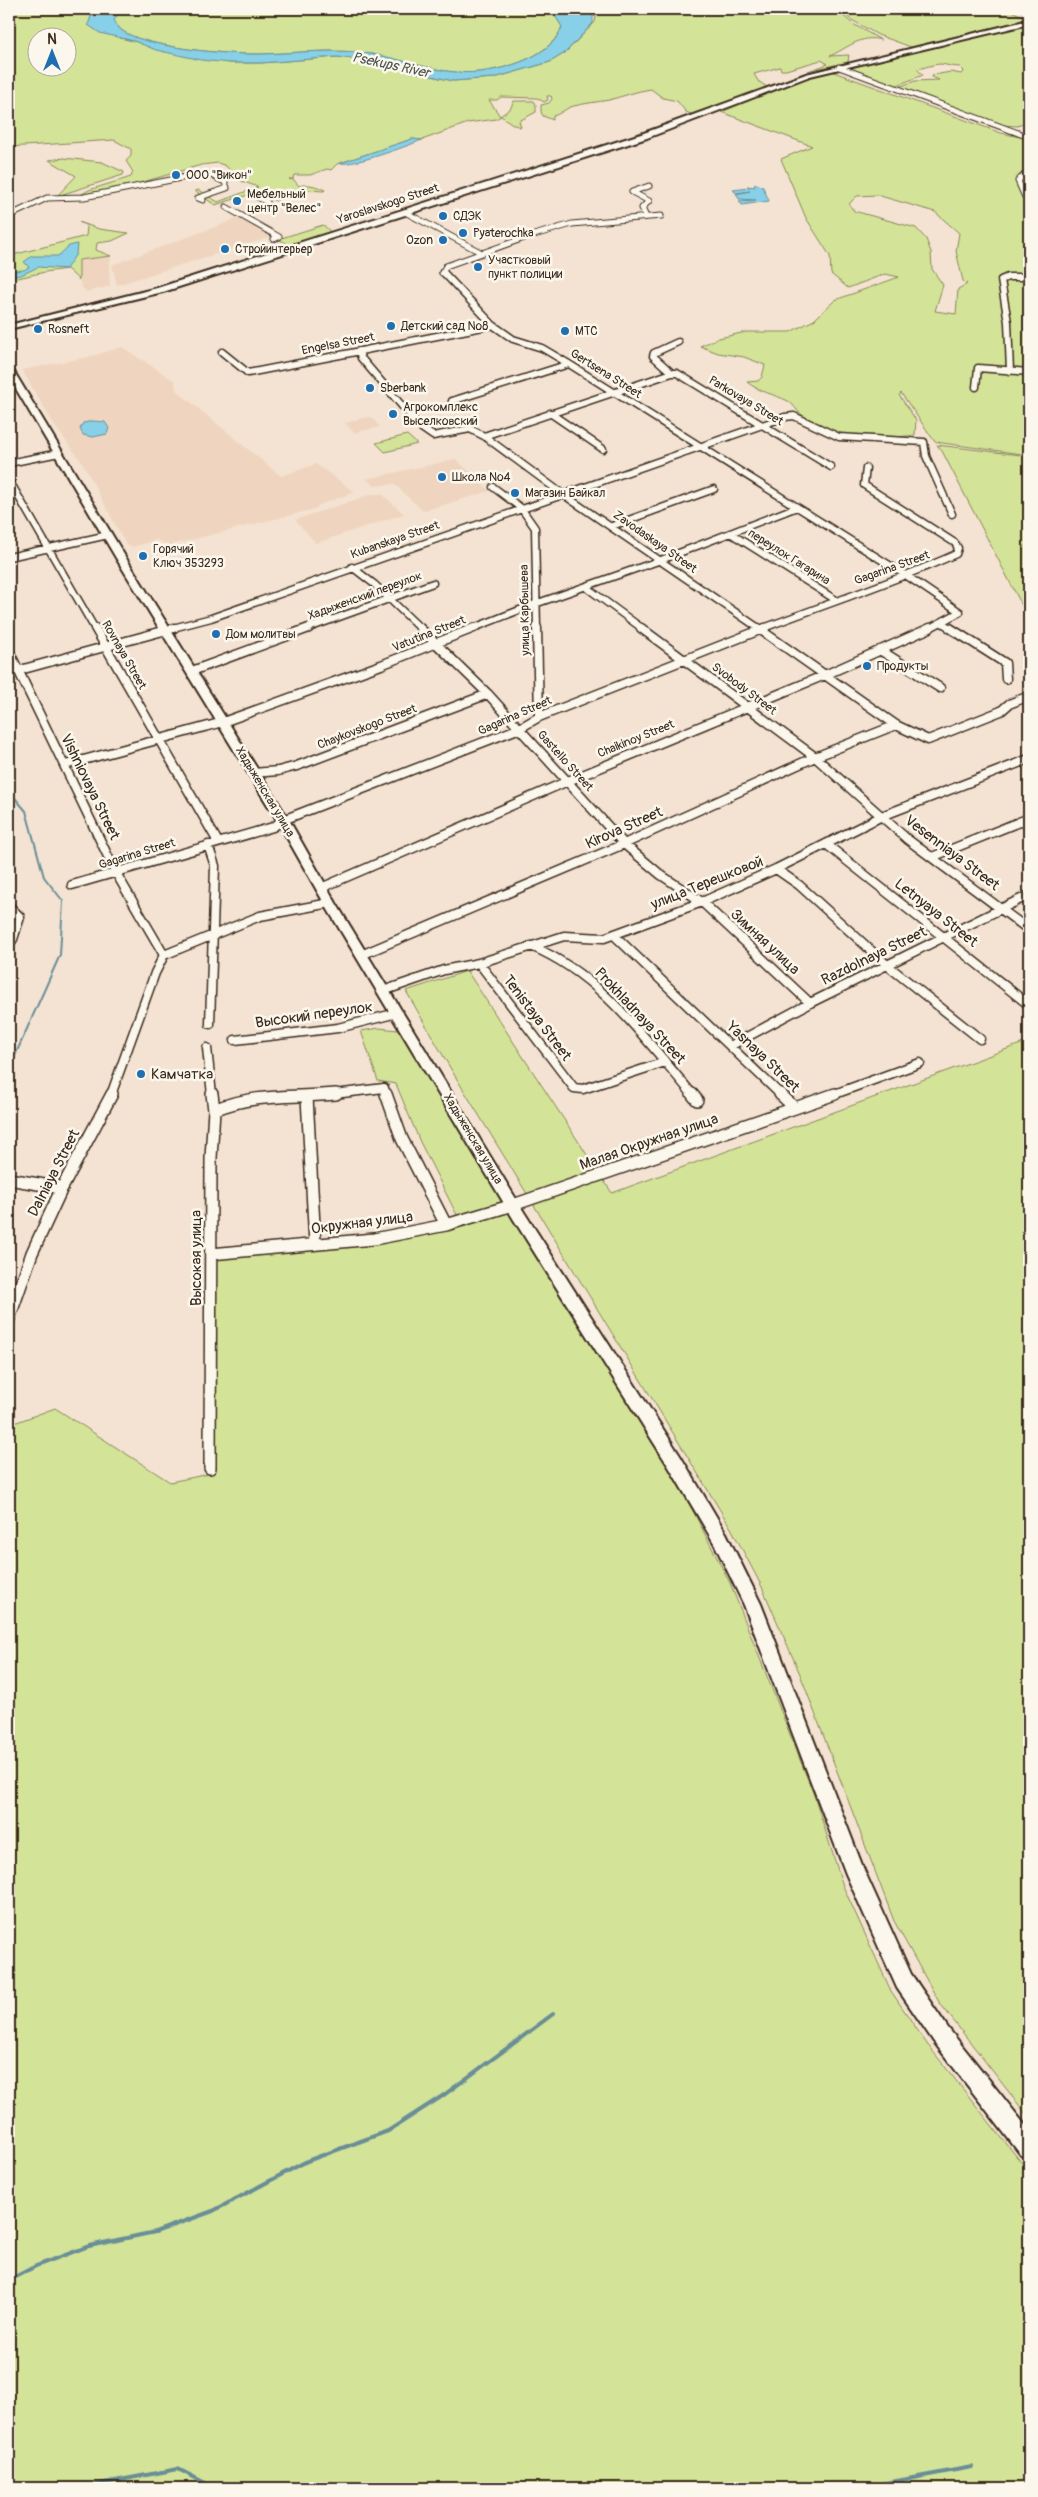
<svg xmlns="http://www.w3.org/2000/svg" width="1038" height="2497" viewBox="0 0 1038 2497" font-family="Pangolin,sans-serif">
	<style>
		.built { fill: #efd5bf }
		.green { fill: #d3e397; stroke: #87865a; fill-rule: evenodd }
		.water { fill: #87d0e8; stroke: #698e97 }
		.lines { fill: none; stroke-linecap: round; stroke-linejoin: round }
		.stream-far1 { stroke: #698e97; stroke-width: 2 }
		.stream { stroke: #698e97; stroke-width: 4 }
		.street-far3-casing { stroke: #3b2a1e; stroke-width: 7 }
		.street-far2-casing { stroke: #3b2a1e; stroke-width: 9 }
		.street-far1-casing { stroke: #3b2a1e; stroke-width: 11 }
		.street-casing { stroke: #3b2a1e; stroke-width: 14 }
		.secondary-casing { stroke: #3b2a1e; stroke-width: 4 }
		.street-far3 { stroke: #fbf7ec; stroke-width: 5 }
		.street-far2 { stroke: #fbf7ec; stroke-width: 6 }
		.street-far1 { stroke: #fbf7ec; stroke-width: 8 }
		.street { stroke: #fbf7ec; stroke-width: 11 }
		.secondary { fill: #fbf7ec; fill-rule: evenodd }
		.poi-dot { fill: #1f6fb2; stroke: #fbf7ec; stroke-width: 2 }
		.labels { text-anchor: middle; dominant-baseline: central; stroke-width: 5; stroke-linejoin: round; paint-order: stroke }
		.far-poi-label { font-size: 12px; fill: #3b2a1e; stroke: #fbf7ec; text-anchor: start }
		.far-street-label { font-size: 12px; fill: #3b2a1e; stroke: #fbf7ec }
		.far-water-label { font-size: 14px; font-style: italic; fill: #4e5450; stroke: #fbf7ec }
		.street-label { font-size: 15px; fill: #3b2a1e; stroke: #fbf7ec }
		.poi-label { font-size: 15px; fill: #3b2a1e; stroke: #fbf7ec; text-anchor: start }
	</style>
	<rect width="100%" height="100%" fill="#f4e3d2"/>
	<filter id="ink" filterUnits="userSpaceOnUse"><feTurbulence type="fractalNoise" baseFrequency=".02" numOctaves="2"/><feDisplacementMap in="SourceGraphic" scale="10" xChannelSelector="R" yChannelSelector="G"/><feConvolveMatrix kernelMatrix="1 2 1 2 8 2 1 2 1" color-interpolation-filters="sRGB"/></filter>
	<g filter="url(#ink)">
		<path class="built" d="M239,218l35,18 -157,49 -5,-20z
			M111,256l-2,10 1,20 -23,6 -5,-4 -3,-8v-20z
			M122,347l53,34 1,9 105,86 35,-12 39,28 -36,13 -4,4 -144,36 -15,-5 -23,7 -7,-2 -44,-83 -26,-34 -34,-58 66,-13z
			M366,417h5l9,10 -26,6 -9,-10z
			M456,459l34,32 -67,20 -29,-27 -19,2 -9,-7z
			M372,494h10l22,20 -88,29 -21,-23z"/>
		<path class="green" d="M9,9h92l-10,7 29,22 109,25h32l76,-6 25,3 91,21 41,-3 56,-16 15,-9 30,-31 1,-5 -10,-5 -1,-3h250l18,15 28,16c-20,-6 -35,9 -51,16l19,-1 -1,7 -40,9 20,-7 -7,-4 -35,10h-5l-1,-3 -26,7 4,7 9,6 -74,28 -7,-3 -9,-11 -14,-3 -12,-9c-15,2 -27,7 -42,11 -11,2 -23,3 -35,6 -7,1 -13,8 -21,10v4l-10,-4 -2,-4v-7l8,-2 3,-4 -1,-3h-4l1,4 -4,2 -7,-4 -36,-1 -4,3h-8l11,16 10,-7 4,-8h20l2,4v7l-17,9 2,6 -7,-2 -13,-9 -5,3 -28,4 -46,17 -10,-1 -75,25 -6,6 -4,-1 -17,6h-16l-1,4h-4l5,1 5,6c9,-3 17,0 26,4l-1,1 -17,-1 -6,5 -17,2 -7,4 -13,-4 9,-5 -5,-3 -53,16 -20,-14 3,-1 20,12 40,-15 -33,-12 7,-2 -6,-7 -8,-3 -17,2 -68,20 -55,11 11,-6 42,-13 2,-5 -7,-11 5,-5v-7l-17,-9 -105,7zM38,38h30v30h-30z
			M122,9h429l11,17c-9,28 -50,41 -75,45 -42,7 -76,-10 -116,-17 -36,-6 -73,-1 -110,0 -29,1 -120,-6 -141,-25 -2,-2 -5,-7 -7,-9z
			M839,9h169l20,10 -117,28 -33,-12 -28,-16z
			M1029,24v98l-12,4 -16,-1 -106,-37 20,-7 24,-1 -7,-3 1,-2 18,-3 10,2 3,-3 -4,-4c-7,0 -13,-2 -19,-3 -9,0 -16,4 -24,5l6,6 -28,11 -48,-17z
			M831,71l170,62 28,6v316l-94,-13 -34,-49 -2,2 17,25 -1,15c-37,5 -82,4 -113,-20 -6,-4 -8,-11 -14,-14 -14,-7 -29,-9 -41,-19l11,-1 4,-4 3,-12 -21,-8 -26,-4 -18,-7 19,-8 27,-6h44l24,-12 21,-20 64,-23 -14,-3 -37,14 -17,-14 -1,-18 -24,-38 -25,-59 31,-13 -91,-34 82,-33zM877,195l58,17 24,21 -3,18 7,30 4,3 -9,5 -2,25 -21,-3 8,-26 -11,-16 -1,-17 -5,-13 -10,-11 -62,-17 -5,-7 8,-8z
			M64,158l38,4 22,10 -1,3 -66,21 19,-20 -27,-16z
			M79,222l20,7 30,4 -17,8 -15,2 -1,7 15,6 -32,4v20l-12,-11 -22,3 -36,8v-24l77,-20 1,-10z
			M323,225l9,8 -42,12 -12,-6z
			M407,435l10,9 -32,8 -9,-9z
			M937,445l92,11v163l-87,-168z
			M467,971l145,222 417,-152v1077l-90,-116 -45,-81 -94,-247 -38,-87 -31,-59 -279,-457 -46,-80z
			M379,1028l19,2 27,36 216,354 50,87 39,76 84,212 29,91 48,105 36,53 102,128v316h-1020v-1063l46,-17 115,74 44,-9v-217l247,-33 -41,-81 -24,-58 -18,-3 -17,-50z"/>
		<path class="water" d="M101,9h21l-8,11c2,3 4,7 6,9 22,19 112,26 141,25 37,-1 74,-6 110,0 40,6 74,24 116,17 25,-4 66,-17 75,-44l-11,-18h34l1,3 7,3v8l-28,30 -15,9 -56,16 -41,3 -91,-21 -25,-3 -76,6h-32l-28,-3 -45,-10 -22,-9 -34,-8 -12,-8 3,-9z
			M412,139l10,1c-15,6 -68,26 -82,23z
			M757,184l6,3 6,14 -27,4 -3,-4 17,-1 -17,-1 -3,-5 14,-3 -14,2 -3,-3 16,-2 -2,-2 8,1 -1,-2z
			M77,244l-1,10 -10,15 -28,-2 -17,8 -12,2v-6l15,-1 5,-3 -5,-5 8,-6h26l11,-10z
			M93,421l12,1 4,6 -2,6 -14,3 -10,-2 -3,-6 3,-6z"/>
		<g class="lines">
			<path class="stream-far1" d="M9,791l17,20 18,66 19,24 -3,54 -51,114"/>
			<path class="stream" d="M9,2280l27,-14 53,-20 66,-14 58,-21 94,-50 81,-30 56,-36 109,-81
				M78,2488l100,-19 37,19
				M859,2488l113,-21"/>
			<defs>
				<path id="street-far3" d="M839,67l190,70
					M1029,170l-11,11 7,16 4,3
					M256,196l11,6
					M226,207l53,30 -5,2
					M405,212l77,41
					M9,216l38,-18 37,-1 112,-22h15l14,7 2,6 -29,10 5,2
					M646,217l-4,-9 7,-7 -17,-9 17,-6
					M442,273l4,-7 81,-29 45,-13 89,-8"/>
				<path id="street-far2" d="M443,272l50,53 20,14 29,9 27,16 338,212 53,36 -32,17
					M678,342l-24,11 -1,3 19,17h5l154,94
					M359,351l2,7 59,69 13,9 37,-7 14,7 80,59 196,134
					M222,352l26,21 245,-48
					M1010,371l-2,-49 -7,-42 7,-3h21
					M976,387l2,-19 51,4
					M452,401l117,-37
					M550,413l53,36
					M484,436l188,-63
					M9,463l50,-10
					M9,480l86,149
					M493,487l28,21 14,20 2,101
					M612,526l102,-37
					M730,533l106,67
					M9,557l99,-22
					M352,567l22,17 47,45
					M586,587l57,42
					M942,623l10,6
					M169,629l42,-11 574,-201 9,-1 45,21 85,5 2,14 26,58
					M306,629l127,-46
					M471,629l64,-25 126,-44 136,-53
					M761,629c65,-25 131,-46 195,-75l2,-6 -3,-5 -91,-58 2,-17"/>
				<path id="street-far1" d="M95,628l123,214
					M420,628l68,66 136,150 37,31 41,27 108,101
					M537,628l2,89
					M641,628l174,129 92,82 122,91
					M758,628l138,97 32,15 73,-29 8,-7 20,-8
					M950,628l55,35 1,16
					M880,650l60,38
					M9,651l107,222 48,82
					M192,671l117,-43
					M9,673l165,-45
					M65,765l158,-43 158,-57 93,-37
					M253,773l25,-2 19,-5 191,-72
					M826,844l203,161
					M208,845l7,21 -5,158
					M932,857l97,-39
					M776,869l23,16 88,80 93,74
					M72,885l201,-58 10,-7 237,-92 19,-11 226,-89
					M321,888l247,-107 257,-106 105,-47
					M9,906l11,11 -7,22 -4,5
					M614,935l167,160
					M531,946c70,29 114,93 162,149
					M164,955l96,-39 70,-13
					M361,955l263,-111 191,-87 81,-32
					M479,963l95,125 9,1 82,-27
					M383,991l61,-21 35,-7 85,-27 40,2 98,-36 74,-33 106,-53 147,-57
					M235,1040l103,-12 59,-15
					M732,1045l78,-42 219,-108
					M207,1048l5,47
					M111,1095l44,-122 9,-18
					M326,1095l58,-7 2,7
					M832,1095l88,-32"/>
				<path id="street" d="M386,1094l16,45 44,86
					M692,1094l5,6
					M780,1094l15,14 40,-14
					M307,1097l8,147
					M214,1110c40,-17 80,-12 122,-16
					M9,1179l53,9
					M211,1254l163,-15 72,-14 67,-20 282,-97
					M9,1319l23,-66 30,-65 50,-94
					M210,1468l1,-310 3,-48 -2,-16"/>
				<path id="secondary" d="M1029,20v4l-219,52 -163,62 -484,154 -154,37v-4l148,-37 484,-154 165,-60z
					M9,367l4,3 113,188 163,262 47,83 188,309 157,245 45,76 35,71 103,266 47,104 37,54 81,102v28l-8,-3 -87,-113 -37,-54 -51,-114 -102,-269 -30,-62 -45,-76 -155,-247 -190,-317 -47,-83 -161,-262 -107,-181z"/>
			</defs>
			<use href="#street-far3" class="street-far3-casing"/>
			<use href="#street-far2" class="street-far2-casing"/>
			<use href="#street-far1" class="street-far1-casing"/>
			<use href="#street" class="street-casing"/>
			<use href="#secondary" class="secondary-casing"/>
			<use href="#street-far3" class="street-far3"/>
			<use href="#street-far2" class="street-far2"/>
			<use href="#street-far1" class="street-far1"/>
			<use href="#street" class="street"/>
			<use href="#secondary" class="secondary"/>
		</g>
	</g>
	<g class="poi-dot">
		<circle cx="176" cy="175" r="5"/>
		<circle cx="237" cy="201" r="5"/>
		<circle cx="443" cy="216" r="5"/>
		<circle cx="463" cy="233" r="5"/>
		<circle cx="443" cy="240" r="5"/>
		<circle cx="225" cy="249" r="5"/>
		<circle cx="478" cy="267" r="5"/>
		<circle cx="391" cy="326" r="5"/>
		<circle cx="38" cy="329" r="5"/>
		<circle cx="565" cy="331" r="5"/>
		<circle cx="370" cy="388" r="5"/>
		<circle cx="393" cy="414" r="5"/>
		<circle cx="442" cy="477" r="5"/>
		<circle cx="515" cy="493" r="5"/>
		<circle cx="143" cy="556" r="5"/>
		<circle cx="216" cy="634" r="5"/>
		<circle cx="867" cy="666" r="5"/>
		<circle cx="141" cy="1074" r="5"/>
	</g>
	<g class="labels">
		<g class="far-poi-label">
			<text x="186" y="175">ООО "Викон"</text>
			<text x="247" y="194">Мебельный<tspan x="247" dy="14">центр "Велес"</tspan></text>
			<text x="453" y="216">СДЭК</text>
			<text x="473" y="233">Pyaterochka</text>
			<text x="433" y="240" text-anchor="end">Ozon</text>
			<text x="235" y="249">Стройинтерьер</text>
			<text x="488" y="260">Участковый<tspan x="488" dy="14">пункт полиции</tspan></text>
			<text x="401" y="326">Детский сад №8</text>
			<text x="48" y="329">Rosneft</text>
			<text x="575" y="331">МТС</text>
			<text x="380" y="388">Sberbank</text>
			<text x="403" y="407">Агрокомплекс<tspan x="403" dy="14">Выселковский</tspan></text>
			<text x="452" y="477">Школа №4</text>
			<text x="525" y="493">Магазин Байкал</text>
			<text x="153" y="549">Горячий<tspan x="153" dy="14">Ключ 353293</tspan></text>
			<text x="226" y="634">Дом молитвы</text>
			<text x="877" y="666">Продукты</text>
		</g>
		<g class="far-street-label">
			<text transform="translate(388 204) rotate(-18)">Yaroslavskogo Street</text>
			<text transform="translate(338 344) rotate(-11)">Engelsa Street</text>
			<text transform="translate(606 374) rotate(32)">Gertsena Street</text>
			<text transform="translate(746 401) rotate(31)">Parkovaya Street</text>
			<text transform="translate(395 540) rotate(-19)">Kubanskaya Street</text>
			<text transform="translate(655 542) rotate(35)">Zavodaskaya Street</text>
			<text transform="translate(789 557) rotate(32)">переулок Гагарина</text>
			<text transform="translate(892 568) rotate(-20)">Gagarina Street</text>
			<text transform="translate(365 596) rotate(-20)">Хадыженский переулок</text>
			<text transform="translate(525 610) rotate(-91)">улица Карбышева</text>
			<text transform="translate(429 634) rotate(-22)">Vatutina Street</text>
			<text transform="translate(124 655) rotate(60)">Rovnaya Street</text>
			<text transform="translate(744 689) rotate(37)">Svobody Street</text>
			<text transform="translate(515 716) rotate(-24)">Gagarina Street</text>
			<text transform="translate(367 727) rotate(-21)">Chaykovskogo Street</text>
			<text transform="translate(636 739) rotate(-22)">Chaikinoy Street</text>
			<text transform="translate(565 761) rotate(48)">Gastello Street</text>
			<text transform="translate(265 792) rotate(59)">Хадыженская улица</text>
			<text transform="translate(137 854) rotate(-17)">Gagarina Street</text>
			<text transform="translate(473 1139) rotate(59)">Хадыженская улица</text>
		</g>
		<g class="far-water-label">
			<text transform="translate(391 65) rotate(12)">Psekups River</text>
		</g>
		<g class="street-label">
			<text transform="translate(90 787) rotate(64)">Vishniovaya Street</text>
			<text transform="translate(624 828) rotate(-24)">Kirova Street</text>
			<text transform="translate(952 853) rotate(37)">Vesenniaya Street</text>
			<text transform="translate(707 883) rotate(-22)">улица Терешковой</text>
			<text transform="translate(936 913) rotate(38)">Letnyaya Street</text>
			<text transform="translate(765 942) rotate(43)">Зимняя улица</text>
			<text transform="translate(874 956) rotate(-26)">Razdolnaya Street</text>
			<text transform="translate(314 1015) rotate(-8)">Высокий переулок</text>
			<text transform="translate(640 1016) rotate(47)">Prokhladnaya Street</text>
			<text transform="translate(537 1018) rotate(53)">Tenistaya Street</text>
			<text transform="translate(763 1057) rotate(44)">Yasnaya Street</text>
			<text transform="translate(649 1142) rotate(-19)">Малая Окружная улица</text>
			<text transform="translate(54 1173) rotate(-63)">Dalniaya Street</text>
			<text transform="translate(362 1223) rotate(-7)">Окружная улица</text>
			<text transform="translate(196 1258) rotate(-90)">Высокая улица</text>
		</g>
		<g class="poi-label">
			<text x="151" y="1074">Камчатка</text>
		</g>
	</g>
	<rect width="1038" height="2497" fill="none" stroke="#fbf7ec" stroke-width="30"/>
	<rect x="15" y="15" width="1008" height="2467" fill="none" stroke="#3b2a1e" stroke-width="2" filter="url(#ink)"/>
	<g transform="translate(52 52)"><circle r="24" fill="#fbf7ec" stroke="#aea59a"/>
	<path d="M0-4L9 19L0 12L-9 19Z" fill="#1f6fb2"/>
	<text y="-8" font-size="14" font-weight="bold" text-anchor="middle" fill="#3b2a1e">N</text>
	</g>
</svg>
